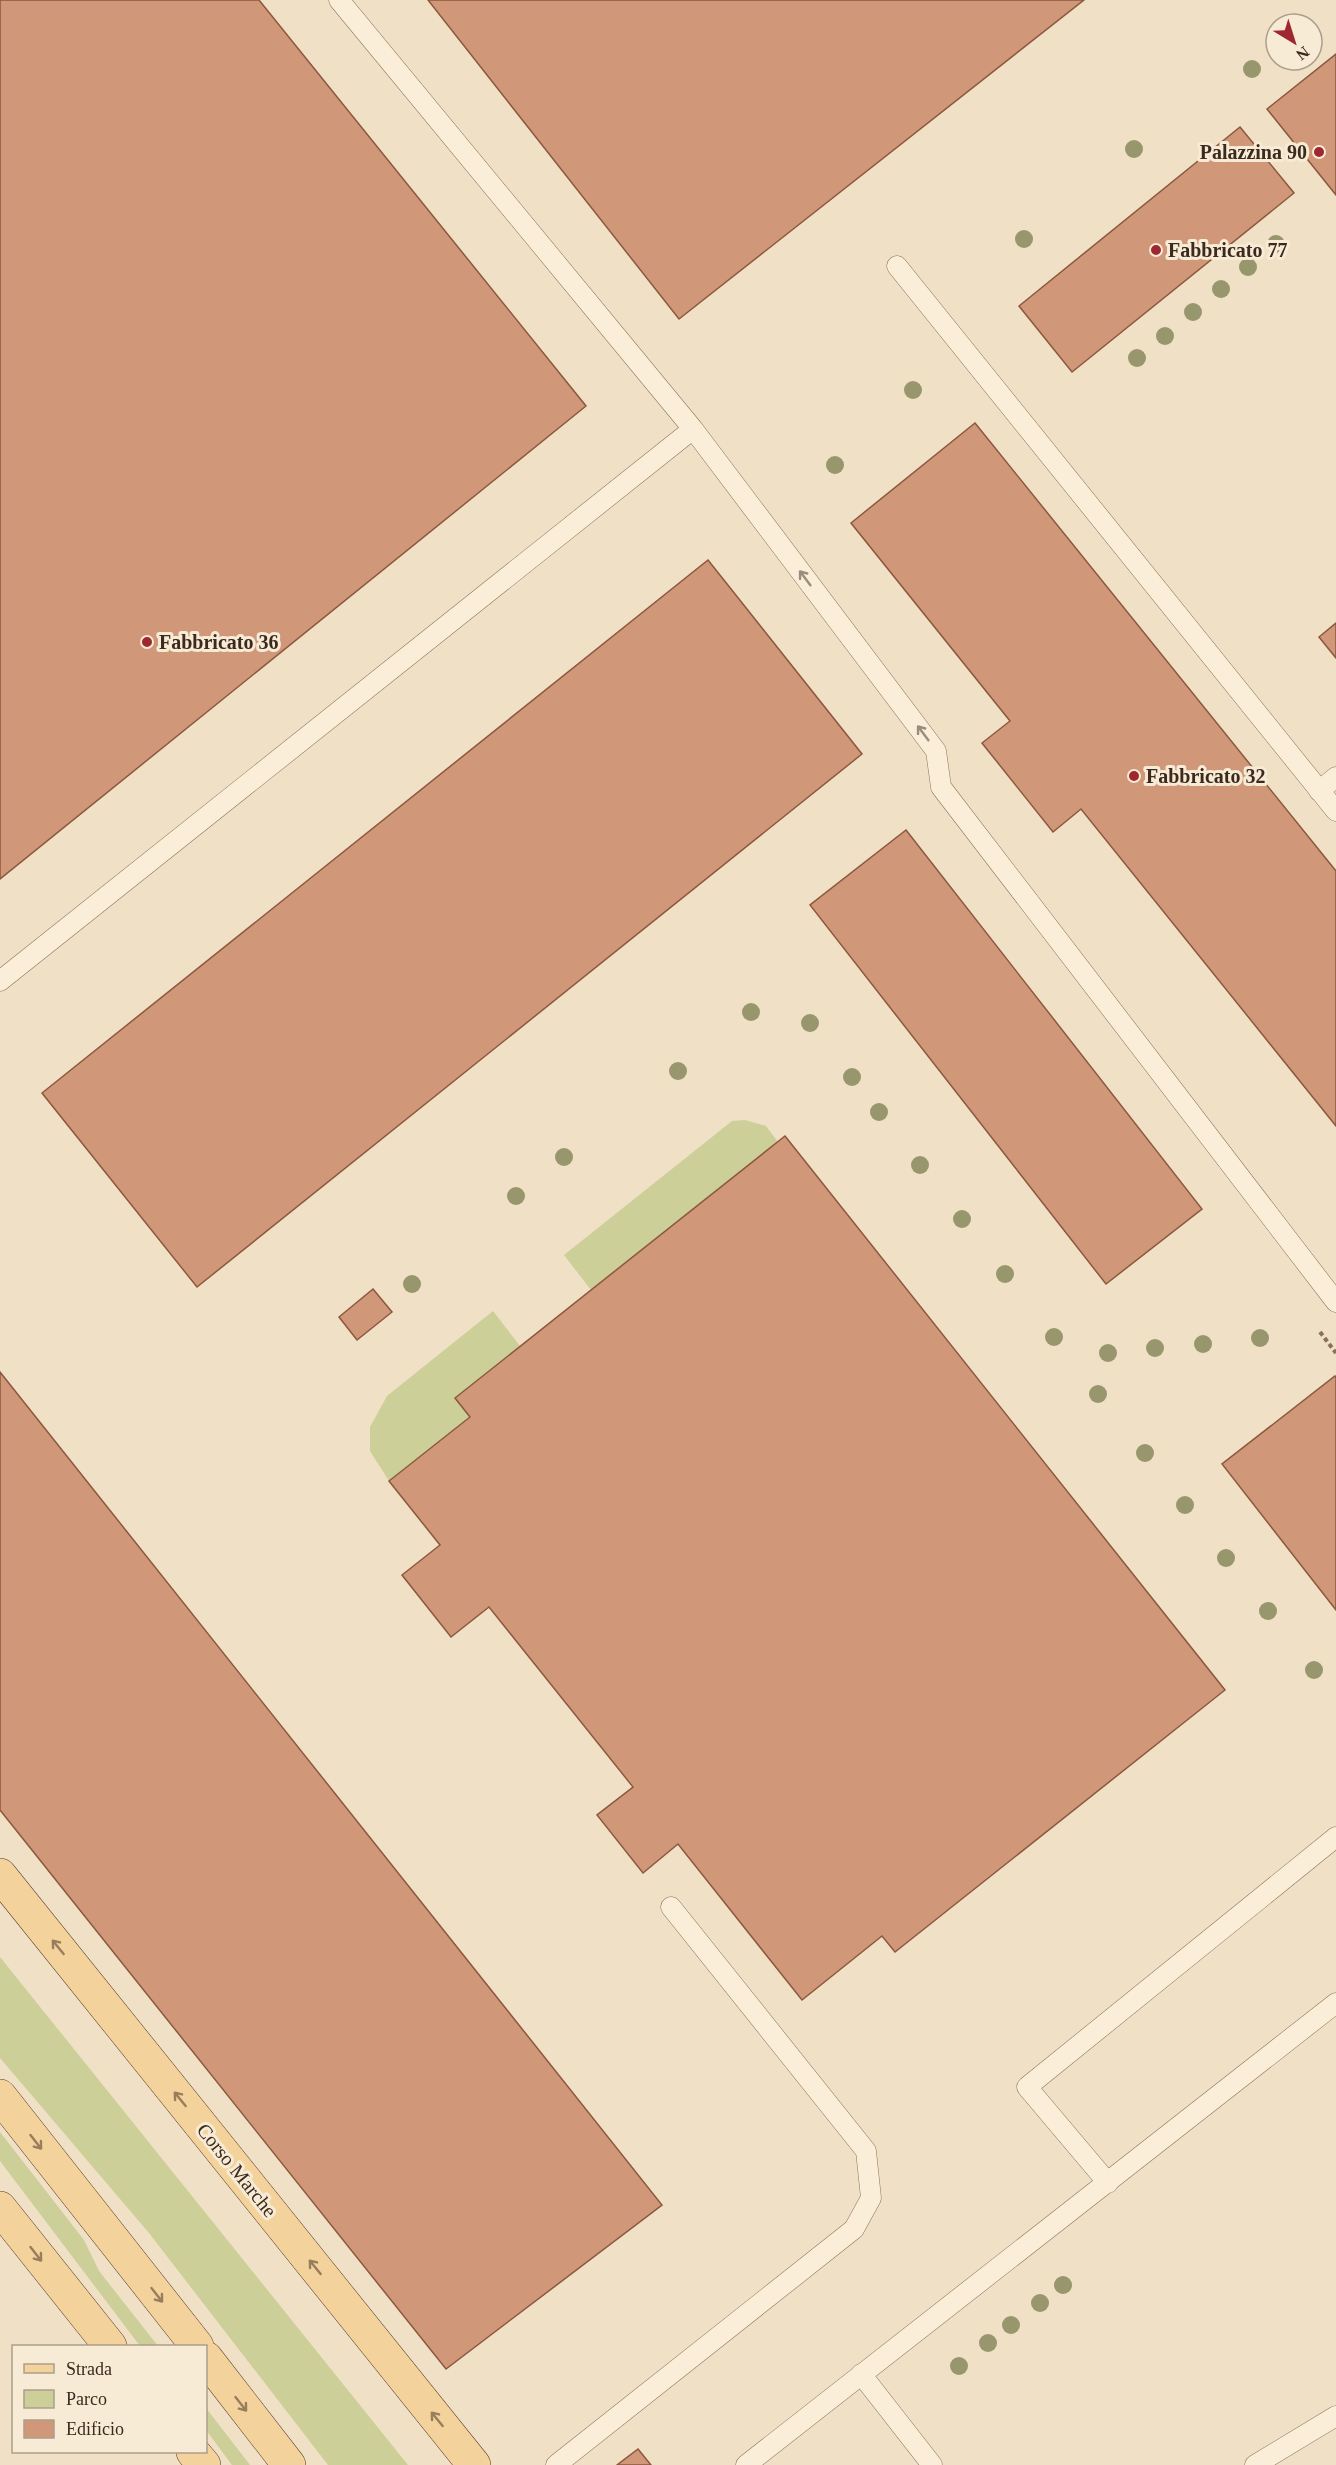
<svg xmlns="http://www.w3.org/2000/svg" width="1336" height="2465" viewBox="0 0 1336 2465" font-family="Georgia,serif">
	<style>
		.green { fill: #cccf98 }
		.building { fill: #d09779; stroke: #8c583e; stroke-width: 1.5 }
		.lines { fill: none; stroke-linecap: round; stroke-linejoin: round }
		.service-casing { stroke: #8c715a; stroke-width: 21 }
		.primary-casing { stroke: #5a3f2e; stroke-width: 34 }
		.path { stroke: #8c715a; stroke-width: 4; stroke-dasharray: 4.5 3; stroke-linecap: butt }
		.service { stroke: #faeed9; stroke-width: 20 }
		.primary { stroke: #f4d29c; stroke-width: 33 }
		.tree { fill: #97966c }
		.oneway { stroke: #9b8c7c }
		.oneway2 { stroke: #987e5d }
		.poi-dot { fill: #9e2730; stroke: #f7ebd5; stroke-width: 2 }
		.labels { text-anchor: middle; dominant-baseline: central; stroke-width: 6; stroke-linejoin: round; paint-order: stroke }
		.poi-label { font-size: 20px; font-weight: bold; fill: #3c2a1e; stroke: #f7ebd5; text-anchor: start }
		.street-label { font-size: 20px; fill: #3c2a1e; stroke: #f7ebd5 }
	</style>
	<rect width="100%" height="100%" fill="#f0e0c5"/>
	<path class="green" d="M745,1120l21,6 12,16 -187,148 -27,-35 168,-134z
		M493,1311l27,35 -65,52 15,19 -81,64 -19,-30v-24l17,-31z
		M0,1957l408,508h-80l-179,-232 -149,-175z
		M0,2132l84,108 15,31 59,75h-18l-140,-185z
		M206,2408l44,57h-18l-26,-35z"/>
	<path class="building" d="M0,0h259l327,406 -586,473z
		M428,0h656l-405,319z
		M1336,54v141l-69,-86z
		M1240,127l54,66 -222,179 -53,-66z
		M975,423l361,448v255l-255,-317 -28,23 -71,-89 28,-22 -159,-198z
		M708,560l154,194 -665,533 -155,-194z
		M1336,623v35l-17,-21z
		M906,830l296,379 -96,75 -296,-379z
		M785,1136l440,554 -330,262 -13,-16 -80,64 -124,-156 -35,29 -46,-58 36,-28 -144,-180 -38,30 -49,-62 38,-30 -51,-64 81,-64 -15,-19z
		M373,1289l19,23 -35,28 -18,-23z
		M0,1372l662,833 -216,164 -446,-559z
		M1335,1376l1,2v232l-114,-146z
		M638,2449l13,16h-34z"/>
	<g class="lines">
		<defs>
			<path id="service" d="M339,0l354,429 243,322 5,36 395,515
				M897,266l439,545
				M1319,791l17,-14
				M0,981l693,-552
				M1108,2183l-81,-96 309,-250
				M861,2374l71,91
				M556,2465l298,-236 17,-31 -5,-47 -195,-244
				M746,2465l590,-462
				M1255,2465l81,-49"/>
			<path id="primary" d="M0,1875l474,590
				M0,2096l197,250
				M0,2208l110,138
				M206,2358l83,107
				M193,2452l11,13"/>
		</defs>
		<use href="#service" class="service-casing"/>
		<use href="#primary" class="primary-casing"/>
		<path class="path" d="M1320,1332l16,21"/>
		<use href="#service" class="service"/>
		<use href="#primary" class="primary"/>
	</g>
	<g class="tree">
		<circle cx="1252" cy="69" r="9"/>
		<circle cx="1134" cy="149" r="9"/>
		<circle cx="1024" cy="239" r="9"/>
		<circle cx="1276" cy="244" r="9"/>
		<circle cx="1248" cy="267" r="9"/>
		<circle cx="1221" cy="289" r="9"/>
		<circle cx="1193" cy="312" r="9"/>
		<circle cx="1165" cy="336" r="9"/>
		<circle cx="1137" cy="358" r="9"/>
		<circle cx="913" cy="390" r="9"/>
		<circle cx="835" cy="465" r="9"/>
		<circle cx="751" cy="1012" r="9"/>
		<circle cx="810" cy="1023" r="9"/>
		<circle cx="678" cy="1071" r="9"/>
		<circle cx="852" cy="1077" r="9"/>
		<circle cx="879" cy="1112" r="9"/>
		<circle cx="564" cy="1157" r="9"/>
		<circle cx="920" cy="1165" r="9"/>
		<circle cx="516" cy="1196" r="9"/>
		<circle cx="962" cy="1219" r="9"/>
		<circle cx="1005" cy="1274" r="9"/>
		<circle cx="412" cy="1284" r="9"/>
		<circle cx="1054" cy="1337" r="9"/>
		<circle cx="1260" cy="1338" r="9"/>
		<circle cx="1203" cy="1344" r="9"/>
		<circle cx="1155" cy="1348" r="9"/>
		<circle cx="1108" cy="1353" r="9"/>
		<circle cx="1098" cy="1394" r="9"/>
		<circle cx="1145" cy="1453" r="9"/>
		<circle cx="1185" cy="1505" r="9"/>
		<circle cx="1226" cy="1558" r="9"/>
		<circle cx="1268" cy="1611" r="9"/>
		<circle cx="1314" cy="1670" r="9"/>
		<circle cx="1063" cy="2285" r="9"/>
		<circle cx="1040" cy="2303" r="9"/>
		<circle cx="1011" cy="2325" r="9"/>
		<circle cx="988" cy="2343" r="9"/>
		<circle cx="959" cy="2366" r="9"/>
	</g>
	<defs><path id="oneway-shaft" d="M-6 0H5M1.5-3L5.5 0L1.5 3" fill="none" stroke-width="1.6" stroke-linecap="round" stroke-linejoin="round" transform="scale(1.5)"/></defs>
	<g class="oneway">
		<use href="#oneway-shaft" transform="translate(805 578) rotate(-127)"/>
		<use href="#oneway-shaft" transform="translate(923 733) rotate(-127)"/>
	</g>
	<g class="oneway2">
		<use href="#oneway-shaft" transform="translate(58 1947) rotate(-129)"/>
		<use href="#oneway-shaft" transform="translate(180 2099) rotate(-129)"/>
		<use href="#oneway-shaft" transform="translate(36 2142) rotate(52)"/>
		<use href="#oneway-shaft" transform="translate(36 2254) rotate(52)"/>
		<use href="#oneway-shaft" transform="translate(315 2267) rotate(-129)"/>
		<use href="#oneway-shaft" transform="translate(157 2295) rotate(52)"/>
		<use href="#oneway-shaft" transform="translate(241 2404) rotate(52)"/>
		<use href="#oneway-shaft" transform="translate(437 2419) rotate(-129)"/>
	</g>
	<g class="poi-dot">
		<circle cx="1319" cy="152" r="6"/>
		<circle cx="1156" cy="250" r="6"/>
		<circle cx="147" cy="642" r="6"/>
		<circle cx="1134" cy="776" r="6"/>
	</g>
	<g class="labels">
		<g class="poi-label">
			<text x="1307" y="152" text-anchor="end">Palazzina 90</text>
			<text x="1168" y="250">Fabbricato 77</text>
			<text x="159" y="642">Fabbricato 36</text>
			<text x="1146" y="776">Fabbricato 32</text>
		</g>
		<g class="street-label">
			<text transform="translate(237 2170) rotate(51)">Corso Marche</text>
		</g>
	</g>
	<rect x="12" y="2345" width="195" height="108" fill="#f7ebd5" stroke="#ac9e8c" stroke-width="1.5"/>
	<rect x="24" y="2364" width="30" height="9" fill="#f4d29c" stroke="#ac9e8c" stroke-width="1.5"/>
	<text x="66" y="2375" font-size="18" fill="#3c2a1e">Strada</text>
	<rect x="24" y="2390" width="30" height="18" fill="#cccf98" stroke="#ac9e8c" stroke-width="1.5"/>
	<text x="66" y="2405" font-size="18" fill="#3c2a1e">Parco</text>
	<rect x="24" y="2420" width="30" height="18" fill="#d09779" stroke="#ac9e8c" stroke-width="1.5"/>
	<text x="66" y="2435" font-size="18" fill="#3c2a1e">Edificio</text>
	<g transform="translate(1294 42) rotate(142)"><circle r="28" fill="#f7ebd5" stroke="#ac9e8c" stroke-width="1.5"/>
	<path d="M0-4.5L10 22L0 15L-10 22Z" fill="#9e2730"/>
	<text y="-9" font-size="16" font-weight="bold" text-anchor="middle" fill="#3c2a1e">N</text>
	</g>
</svg>
